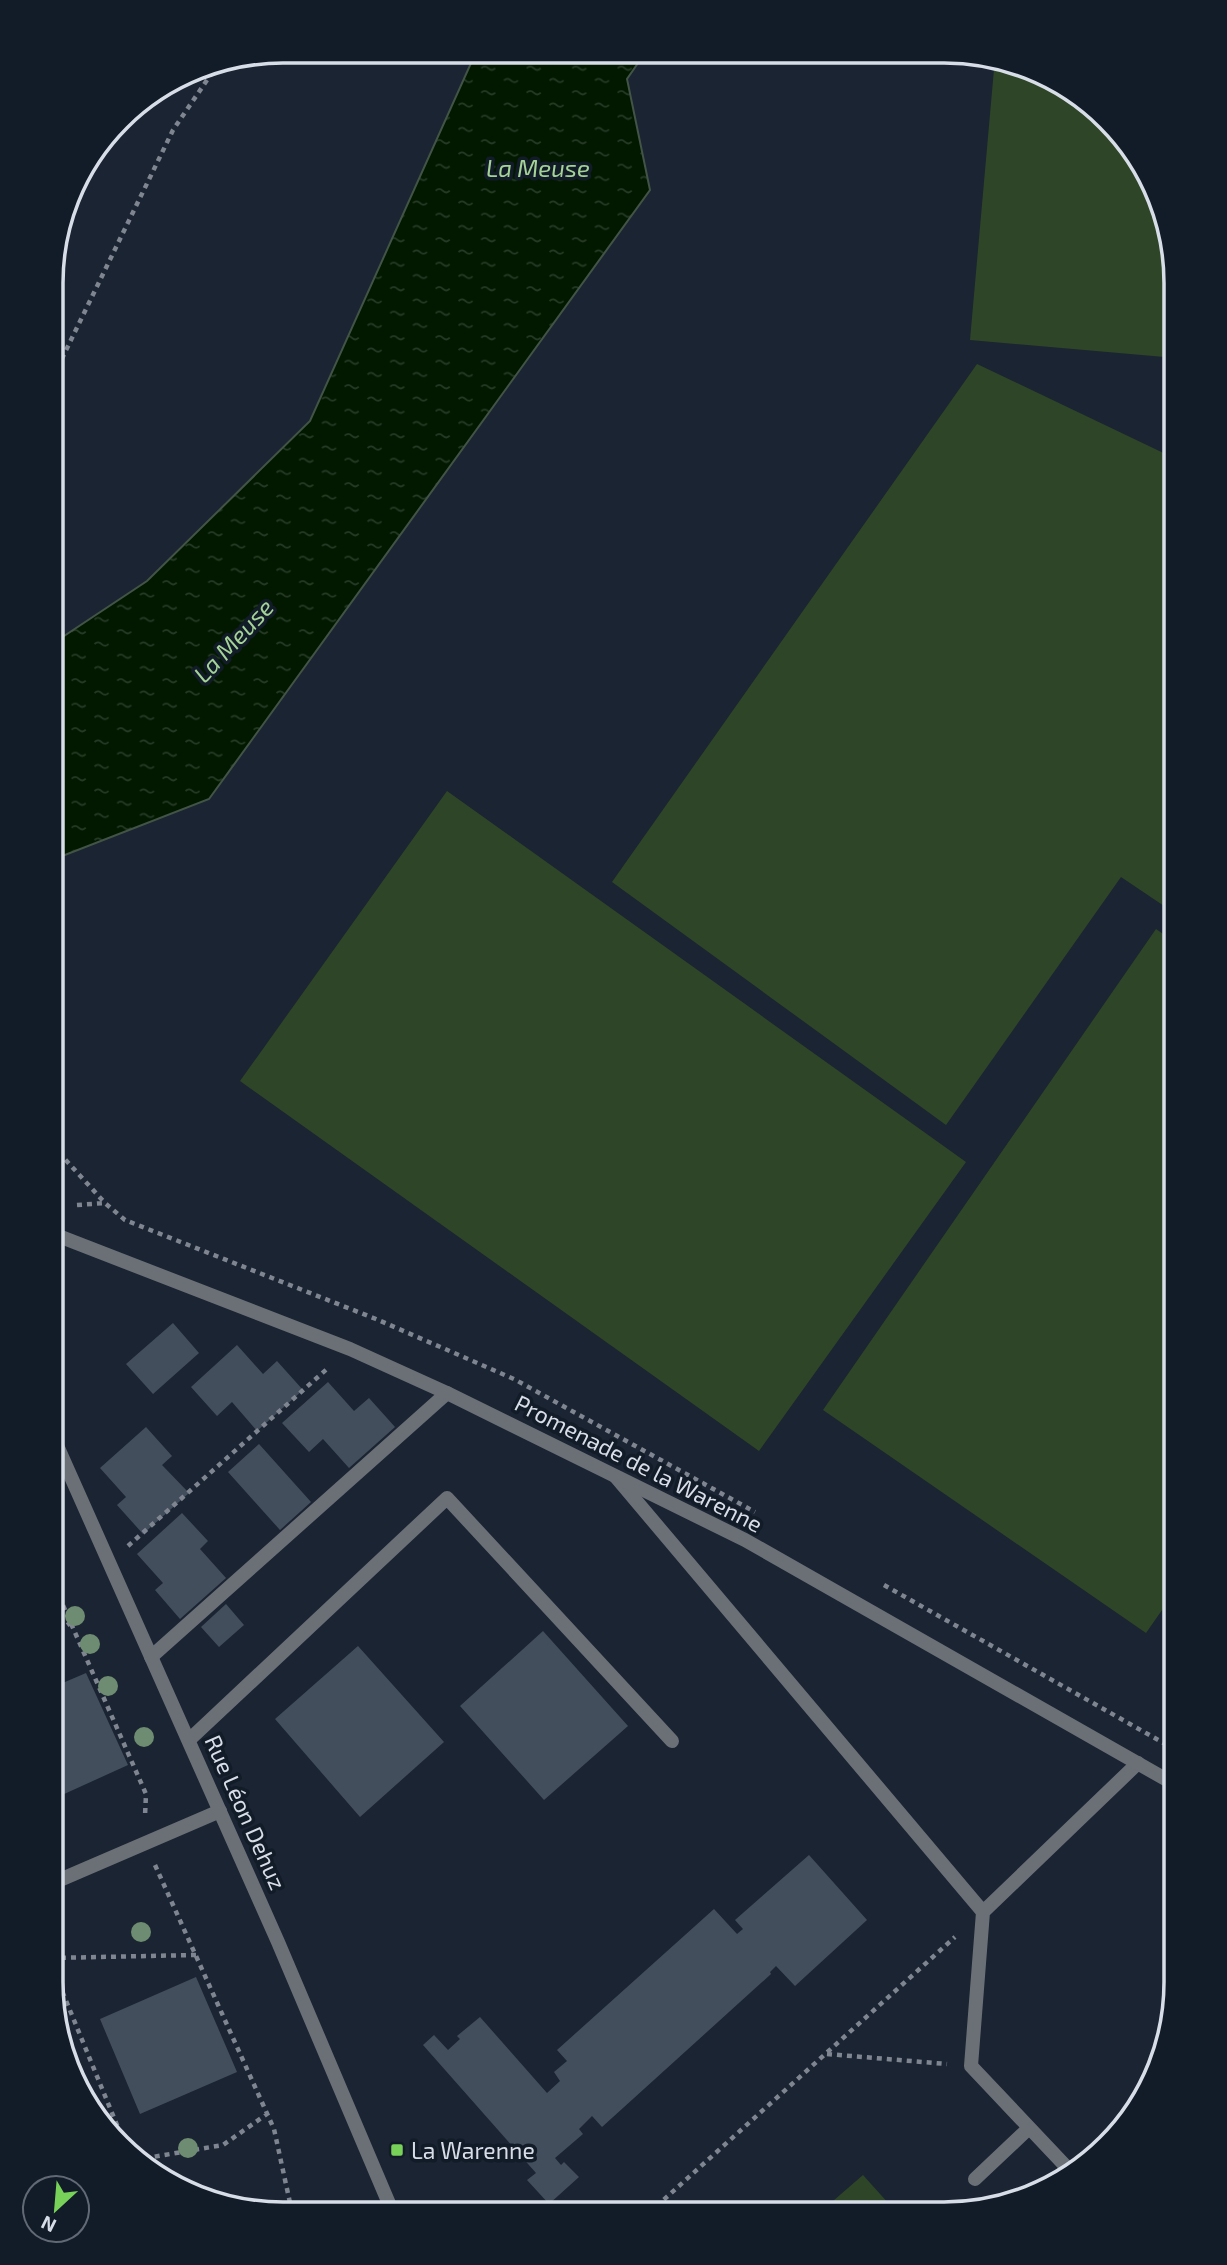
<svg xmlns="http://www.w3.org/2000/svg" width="1227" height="2265" viewBox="0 0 1227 2265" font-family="'Exo 2',sans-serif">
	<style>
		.pitch { fill: #2e4627 }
		.water { fill: url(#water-ripples); stroke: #425446; stroke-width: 2 }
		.building { fill: #434e5d }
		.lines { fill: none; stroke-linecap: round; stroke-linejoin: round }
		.path { stroke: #7f8692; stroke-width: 4.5; stroke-dasharray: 5 5; stroke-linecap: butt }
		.service { stroke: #6b7077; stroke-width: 14 }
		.minor { stroke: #6b7077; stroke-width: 14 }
		.tree { fill: #6e8c71 }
		.poi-dot { fill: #78d259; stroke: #121b28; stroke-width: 2.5 }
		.labels { text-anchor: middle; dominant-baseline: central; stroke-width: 7; stroke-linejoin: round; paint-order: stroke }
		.street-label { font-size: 23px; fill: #d8dee8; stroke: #121b28 }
		.poi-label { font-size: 23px; fill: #d8dee8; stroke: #121b28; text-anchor: start }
		.water-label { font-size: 24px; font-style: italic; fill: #a5d397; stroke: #121b28 }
		.rim { fill: none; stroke: #d8dee8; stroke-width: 3.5 }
	</style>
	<defs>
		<pattern id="water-ripples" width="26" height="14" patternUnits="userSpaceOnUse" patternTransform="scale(1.75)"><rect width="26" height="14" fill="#021900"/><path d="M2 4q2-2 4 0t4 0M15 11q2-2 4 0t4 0" fill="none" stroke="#263a25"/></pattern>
	</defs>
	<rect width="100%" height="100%" fill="#1b2432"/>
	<path class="pitch" d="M995,58l102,50 67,100 12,75v75l-206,-18z
		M977,364l199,95v455l-55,-37 -175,248 -334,-243z
		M447,791l519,371 -207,289 -519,-370z
		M1156,929l20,14v647l-30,43 -323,-223z
		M863,2175l35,39h-80z"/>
	<path class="water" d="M476,52l169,1 -18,26 23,111 -441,609 -157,61v-216l95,-63 163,-160z"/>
	<path class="building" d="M173,1323l26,30 -46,41 -27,-30z
		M237,1345l26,29 14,-13 26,29 -46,41 -25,-29 -15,14 -26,-29z
		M328,1382l26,29 15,-13 26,29 -46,41 -26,-29 -14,13 -27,-29z
		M146,1427l26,29 -10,9 27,28 -46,41 -26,-29 9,-8 -26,-29z
		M259,1444l52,58 -31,28 -52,-58z
		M182,1513l26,28 -8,8 26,29 -46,41 -25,-29 8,-7 -26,-29z
		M226,1604l18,21 -25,22 -18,-20z
		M543,1631l85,95 -84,74 -84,-94z
		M358,1646l86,96 -84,75 -85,-98z
		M86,1673l42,92 -77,35v-112z
		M809,1855l58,65 -72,66 -19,-20 -6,6 1,2 -169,153 -10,-11 -13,13 4,5 -28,24 6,7 3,-3 15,15 -30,27 -22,-24 9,-7 -113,-128 11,-10 14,15 12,-11 -3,-3 23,-19 67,76 13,-12 -6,-9 13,-11 -10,-11 157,-141 23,25 6,-5 -8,-9z
		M196,1977l41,95 -97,42 -40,-95z"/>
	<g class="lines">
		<path class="path" d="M53,377l120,-247 45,-66
			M52,1145l53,58 20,17 251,99 138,60 241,133
			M77,1205l28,-2
			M128,1546l200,-178
			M51,1578l95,216 -1,22
			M884,1585l292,165
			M51,1637l19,-14
			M155,1865l119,264 18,83
			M51,1958l145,-3
			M51,1964l77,188
			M827,2054l120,10
			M135,2160l88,-15 44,-31
			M258,2212l33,-6
			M649,2213l306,-276"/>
		<path class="service" d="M616,1477l367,435 155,-149
			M151,1657l296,-264
			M189,1740l258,-242 225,243
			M62,1879l158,-68
			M983,1912l-12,154 103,109
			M975,2179l54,-51"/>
		<path class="minor" d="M56,1235l294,114 97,44 298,147 431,245
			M52,1244l4,-9 -4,-29
			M51,1432l227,510 115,271"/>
	</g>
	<g class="tree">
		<circle cx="75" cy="1616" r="10"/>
		<circle cx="90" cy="1644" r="10"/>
		<circle cx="108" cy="1686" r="10"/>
		<circle cx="144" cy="1737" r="10"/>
		<circle cx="141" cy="1932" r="10"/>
		<circle cx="188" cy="2148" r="10"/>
	</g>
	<rect class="poi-dot" x="390" y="2143" width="14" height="14" rx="3.5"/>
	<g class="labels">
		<g class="street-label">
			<text transform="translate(639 1463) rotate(27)">Promenade de la Warenne</text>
			<text transform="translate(246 1812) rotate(66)">Rue Léon Dehuz</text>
		</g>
		<g class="poi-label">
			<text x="411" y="2150">La Warenne</text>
		</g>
		<g class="water-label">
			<text x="538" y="167">La Meuse</text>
			<text transform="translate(233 640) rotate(-47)">La Meuse</text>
		</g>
	</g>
	<path d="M0 0H1227V2265H0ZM283 63H944A220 220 0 0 1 1164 283V1982A220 220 0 0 1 944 2202H283A220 220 0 0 1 63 1982V283A220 220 0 0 1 283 63Z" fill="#121b28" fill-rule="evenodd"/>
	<path class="rim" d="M283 63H944A220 220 0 0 1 1164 283V1982A220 220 0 0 1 944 2202H283A220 220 0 0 1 63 1982V283A220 220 0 0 1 283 63Z"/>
	<g transform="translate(56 2209) rotate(206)"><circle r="33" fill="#121b28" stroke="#616975" stroke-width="2"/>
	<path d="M0-5L12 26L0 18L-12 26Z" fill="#78d259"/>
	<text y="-10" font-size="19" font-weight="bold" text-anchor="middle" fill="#d8dee8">N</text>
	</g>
</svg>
